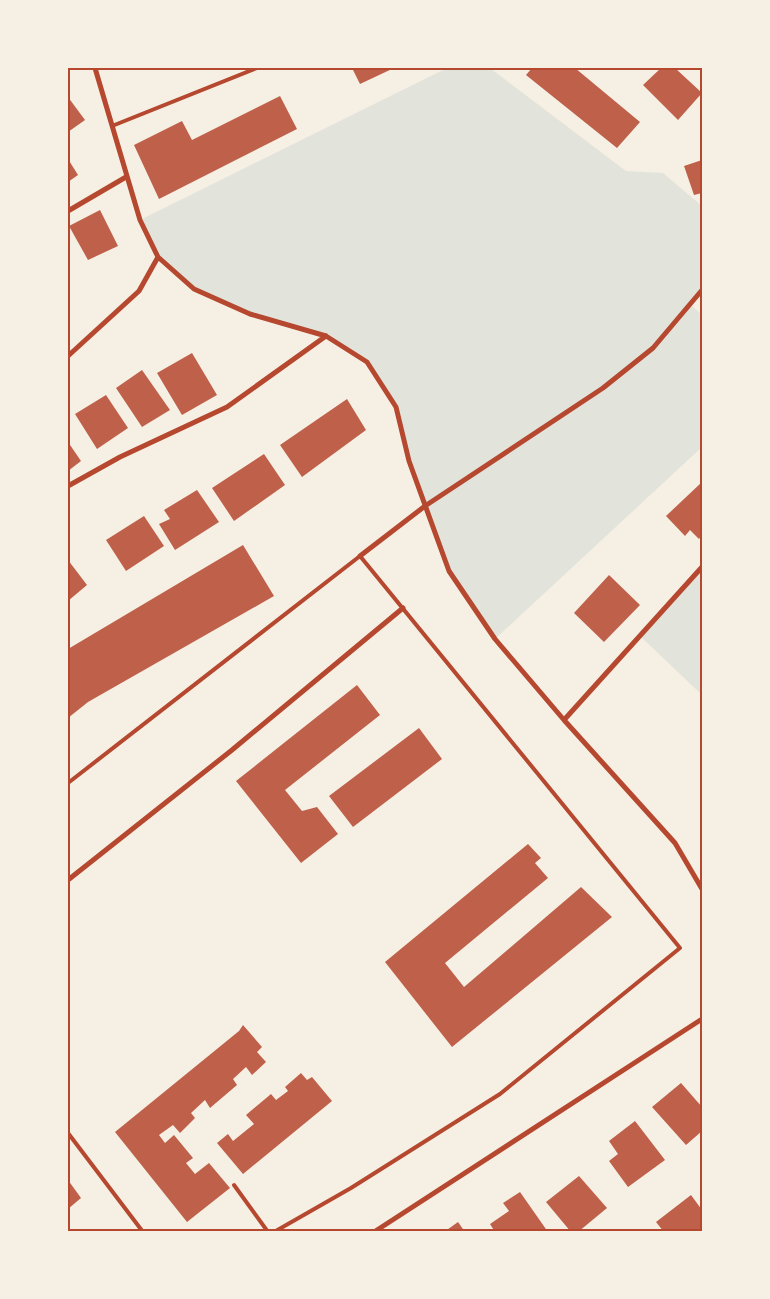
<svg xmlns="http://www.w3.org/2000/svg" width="770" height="1299" viewBox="0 0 770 1299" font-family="'Playfair Display',serif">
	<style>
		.green { fill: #e2e4dc }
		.building { fill: #bf614a }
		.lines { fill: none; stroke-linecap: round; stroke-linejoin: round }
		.service { stroke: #b5482f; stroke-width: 4 }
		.minor { stroke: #b5482f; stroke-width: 5 }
		.neatline { fill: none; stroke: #b5482f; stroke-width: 2 }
	</style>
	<rect width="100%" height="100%" fill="#f6efe4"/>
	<path class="green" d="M447,68h43l136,103 37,2 39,33v84l-12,14 12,11v132l-207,192 -46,-68 -40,-110 -13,-54 -29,-45 -41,-26 -76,-22 -56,-25 -36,-32 -18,-37z
		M702,567v128l-62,-59z"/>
	<path class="building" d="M352,68h42l-34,16z
		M532,68h43l65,54 -23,26 -91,-73z
		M661,68h14l27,25 -24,27 -35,-35z
		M280,96l17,33 -138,70 -25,-54 48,-24 10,19z
		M68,97l17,23 -17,12z
		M68,159l10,16 -10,7z
		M702,160v33l-8,2 -10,-29z
		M100,210l18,36 -30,14 -19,-34z
		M192,353l25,42 -35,20 -25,-42z
		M142,370l28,40 -28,17 -26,-39z
		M106,395l22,33 -31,21 -22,-35z
		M347,399l19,31 -64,47 -22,-32z
		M68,442l13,19 -13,10z
		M264,454l21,31 -51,36 -22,-33z
		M702,482v53l-3,4 -9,-9 -5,6 -19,-20z
		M197,490l22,32 -44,28 -16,-26 11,-5 -6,-9z
		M144,516l20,30 -38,25 -20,-31z
		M243,545l31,51 -186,106 -20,16v-69z
		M68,560l19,25 -19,16z
		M609,575l31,30 -36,37 -30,-29z
		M357,685l23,30 -95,75 17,21 15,-4 21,27 -37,29 -65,-82z
		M419,728l23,31 -89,68 -24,-31z
		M528,844l13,14 -6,5 13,15 -103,85 19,24 117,-100 31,30 -160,130 -67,-85z
		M243,1025l19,22 -5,5 9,10 -14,13 -6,-8 -13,12 4,6 -27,23 -5,-8 -14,13 4,5 -15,15 -7,-8 -14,10 6,8 9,-8 19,23 -7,5 9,11 14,-11 21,25 -43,34 -72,-90 124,-101z
		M301,1073l6,7 5,-3 20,24 -89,73 -26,-31 11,-9 5,7 21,-17 -8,-9 25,-21 5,6 12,-9 -3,-4z
		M681,1083l21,24v24l-16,14 -34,-38z
		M635,1121l30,39 -37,27 -19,-26 9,-7 -9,-13z
		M579,1176l28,32 -29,24h-7l-25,-30z
		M68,1180l13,18 -13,11z
		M520,1192l28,40h-53l-5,-8 19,-13 -6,-8z
		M691,1195l11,15v22h-38l-8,-10z
		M458,1222l7,10h-21z"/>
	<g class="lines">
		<path class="service" d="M112,126l145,-58
			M68,783l292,-227 320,392 -180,146 -149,94 -77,44
			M68,1133l75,99
			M234,1185l34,47"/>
		<path class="minor" d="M95,68l45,152 18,37 36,32 56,25 76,22 41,26 29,45 13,54 40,110 46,68 69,81 111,123 27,46
			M68,211l58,-34
			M68,356l71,-65 19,-34
			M68,486l52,-29 107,-50 99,-71
			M360,556l65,-50 178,-118 50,-40 49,-58
			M564,720l138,-153
			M68,880l164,-130 171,-142
			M374,1232l328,-213"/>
	</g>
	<rect width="770" height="1299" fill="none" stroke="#f6efe4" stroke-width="138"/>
	<rect x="69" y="69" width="632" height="1161" class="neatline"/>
</svg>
